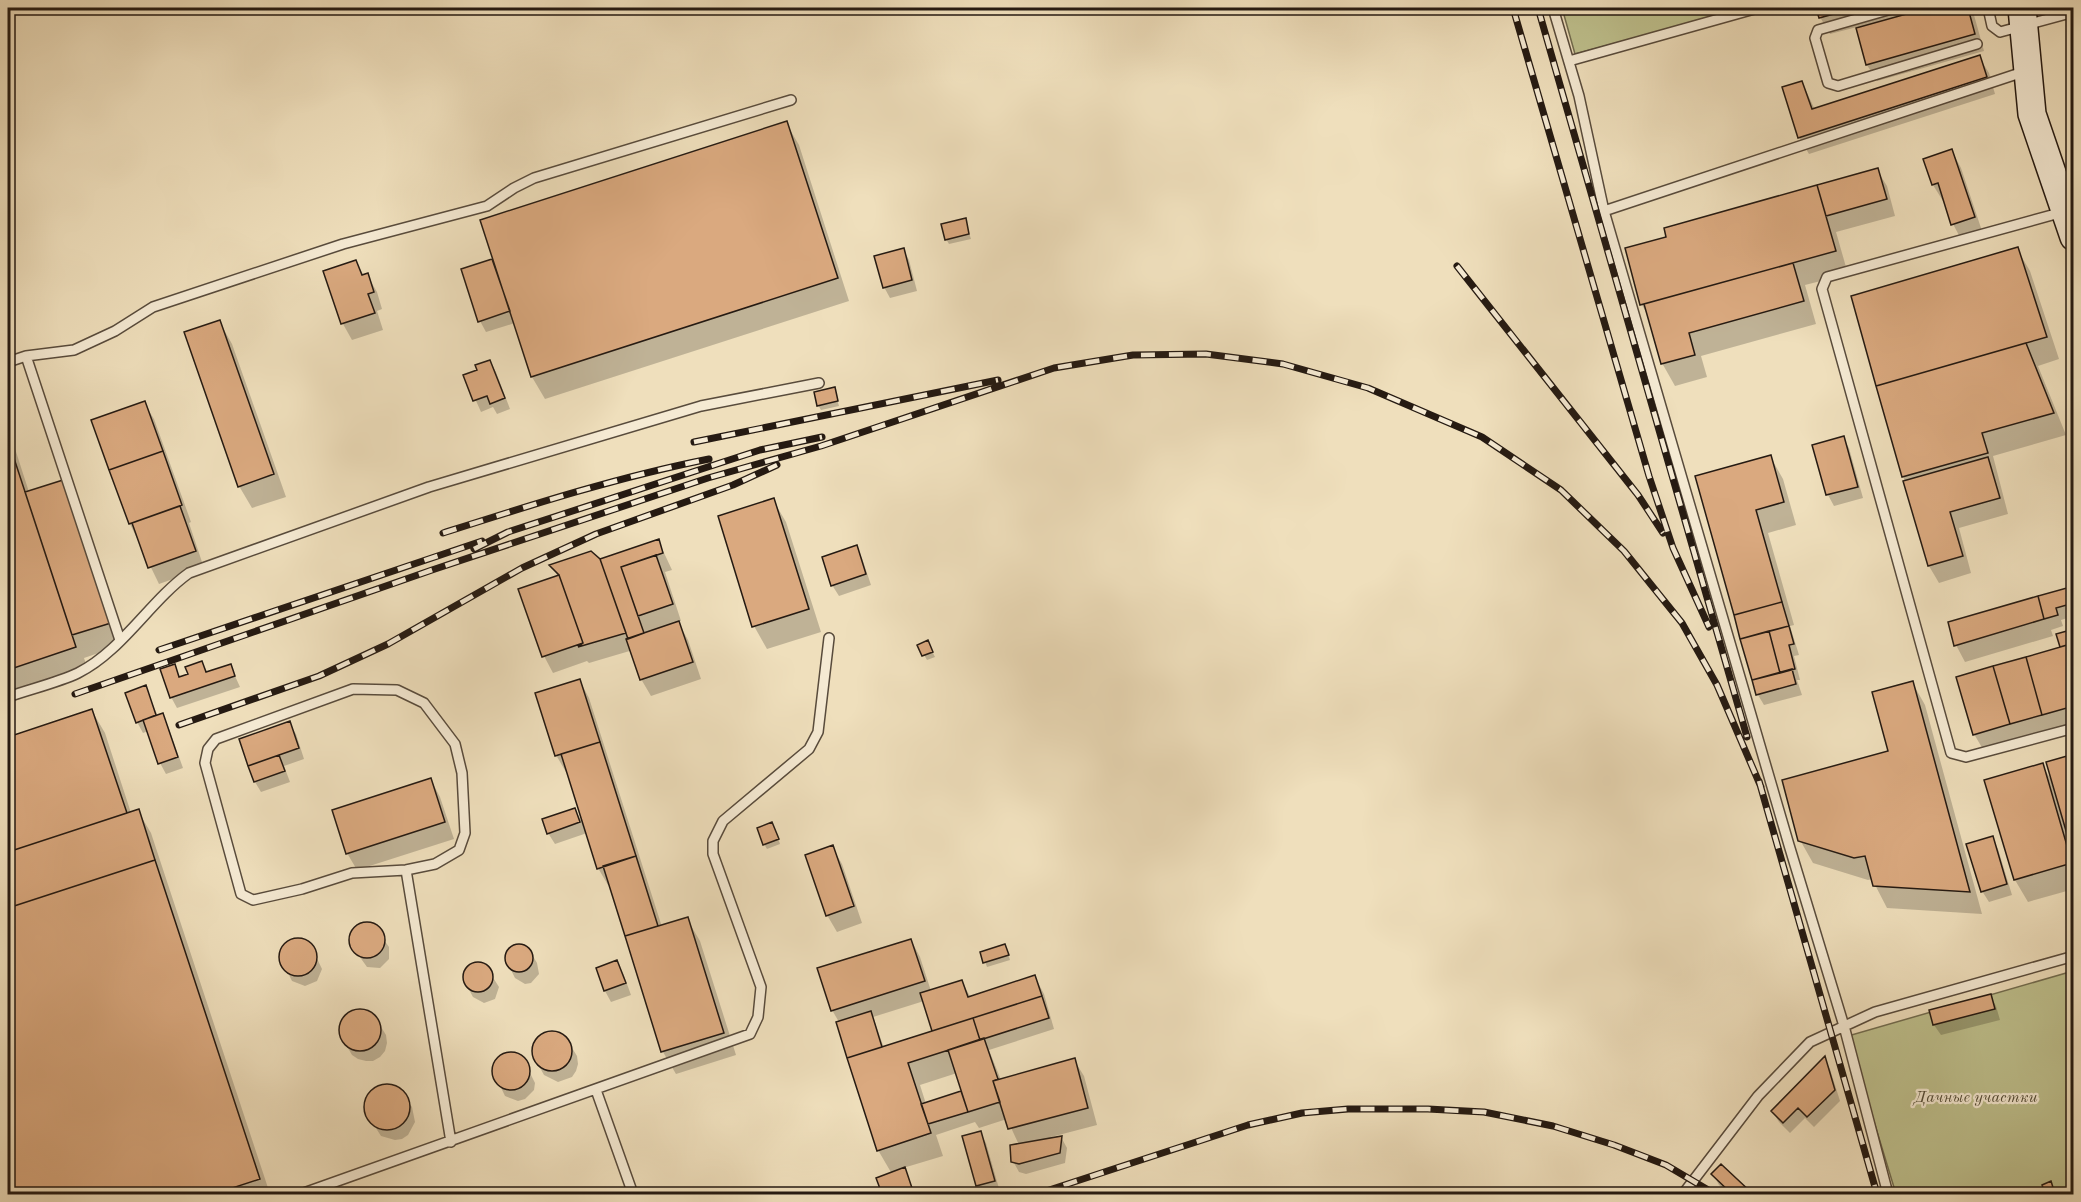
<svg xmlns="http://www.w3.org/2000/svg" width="2081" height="1202" viewBox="0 0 2081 1202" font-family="'Old Standard TT',serif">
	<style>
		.green { fill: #bec08d; stroke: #726d50; stroke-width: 1.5 }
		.shadow { fill: #0003; fill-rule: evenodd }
		.building { fill: #daa97f; stroke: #251a12; stroke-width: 1.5 }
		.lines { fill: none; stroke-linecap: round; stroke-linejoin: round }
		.lane-casing { stroke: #584b3c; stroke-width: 12 }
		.secondary-casing { stroke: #251a12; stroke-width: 30 }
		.lane { stroke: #f5ead3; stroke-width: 9 }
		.secondary { stroke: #f5ead3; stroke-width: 27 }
		.rail-casing { stroke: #251a12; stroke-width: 7 }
		.rail { stroke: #f5ead3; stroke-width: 4.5; stroke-dasharray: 14; stroke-linecap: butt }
		.labels { text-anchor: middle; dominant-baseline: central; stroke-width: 4.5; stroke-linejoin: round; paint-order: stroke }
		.park-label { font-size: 16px; font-style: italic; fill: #534c37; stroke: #f5ead3 }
	</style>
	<rect width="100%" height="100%" fill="#efdfbc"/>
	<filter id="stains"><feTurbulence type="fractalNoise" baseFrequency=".00333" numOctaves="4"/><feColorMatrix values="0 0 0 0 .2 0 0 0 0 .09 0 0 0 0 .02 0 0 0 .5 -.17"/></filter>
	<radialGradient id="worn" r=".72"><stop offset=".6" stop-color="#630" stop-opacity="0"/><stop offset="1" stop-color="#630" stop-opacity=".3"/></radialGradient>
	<path class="green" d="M1562,8h185l-172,46z
		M2073,971v223h-177l-48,-158z"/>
	<path class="shadow" d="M1817,8h152l5,7 10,36 -107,30 -10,-16 -10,-38 -27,7 -10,-17z
		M1979,57l10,16 6,21 -186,60 -10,-17 3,-55 13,28z
		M786,123l13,22 50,156 -304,98 -13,-22 -17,-54 -29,9 -6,-11 -17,-51 31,-10z
		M1952,151l9,17 22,66 -21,7 -9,-17 -8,-23h-2l-10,-16z
		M1877,170l10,16 8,30 -59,16 12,42 -43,11 11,39 -115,32 6,21 -32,9 -13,-23 -12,-44 -8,-14 -16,-56 42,-11 -2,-9z
		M965,220l6,19 -22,5 -3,-5z
		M903,249l6,11 8,31 -27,7 -6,-11z
		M2017,249l13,22 29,88 -21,7 28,69 -73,21 15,58 -49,14 12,45 -32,10 -10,-17 -77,-269z
		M356,262l8,14 3,-1 10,17 5,17 -5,2 6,19 -31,10 -9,-16 -18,-52z
		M219,321l13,23 54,153 -34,11 -13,-22z
		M490,361l6,11 14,37 -13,5 -4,-7 -12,5 -16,-36 14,-5z
		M834,389l5,17 -18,4 -3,-5z
		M144,403l10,16 37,103 -2,1 15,45 -45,16 -29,-60 -37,-103z
		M8,427l21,65 47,12 46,141 -38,13 4,12 -80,26z
		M1843,438l6,10 14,50 -29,8 -6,-11 -14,-49z
		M1770,456l13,23 13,46 -28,8 26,92 -4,1 9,29 -5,1 6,24h-3l5,15 -38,10 -6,-10 -61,-218z
		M773,500l13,22 35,110 -54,17 -13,-23 -35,-109z
		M658,540l14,30 -7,2 16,49 -3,1 10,18 13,39 -50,17 -10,-17 -8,-29 -44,13 -2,-2 -34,12 -9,-17 14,-79 -6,-11 48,-5z
		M856,547l6,11 9,27 -32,11 -7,-11z
		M2074,587v29l-13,4 2,6 -12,4 2,6 -88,26 -9,-17z
		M2074,630v95l-90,26 -10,-17 88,-86 -1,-2z
		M919,646l11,1 5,10 -8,3z
		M202,663l6,10 22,-8 10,22 -63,21 -6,-11 3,-31 7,12 8,-3z
		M580,681l9,17 73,229 25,-8 13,22 36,114 -60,19 -13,-22 -53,-168 -2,1 -10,-17 -11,-35 -32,11 -7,-11 27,-23 8,13 -15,-52 -2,1 -10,-17z
		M1912,682l13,23 57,209 -95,-6 -15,-29 -4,1 -55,-17 -13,-23 90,-88z
		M145,687l13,29 4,-1 6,11 15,42 -17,6 -6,-11 -12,-32 -5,2 -6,-11z
		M92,711l13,22 26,80 7,-2 13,22 119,361h-262v-456z
		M289,723l7,11 8,25 -20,7 6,16 -29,10 -6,-10z
		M2074,756v133l-46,13 -13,-22 -29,-99 56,-16 10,16z
		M431,780l9,17 14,42 -97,31 -10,-17z
		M775,829l5,15 -13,5 -3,-5z
		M1992,838l6,11 14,46 -23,7 -7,-11z
		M832,847l10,17 20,59 -25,9 -10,-17z
		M361,925l13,1 15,21v12l-9,9 -13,-1 -15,-21v-12z
		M297,939l13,5 12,25 -5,12 -12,5 -13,-5 -12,-24 5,-12z
		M911,940l9,17 11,34 31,-9 9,16 64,-21 9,17 10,35 -65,21 12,30 73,-20 10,16 13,49 -46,12v2l10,-2 6,11 -2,15 -39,11 -7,-2 -6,-11 6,-16 -12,-26 -28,9 -4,-6 -39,13 7,21 -40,12 13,26h-32l-6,-15 14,-5 -14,-24 -39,-128 -7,-12zM924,1001l10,31 -50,16 -11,-31zM957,1073l8,24 -39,7 -6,-19z
		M520,945l10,6 7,12 2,11 -8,9 -6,1 -10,-6 -9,-18 1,-5 8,-9z
		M1007,950l3,10 -23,7 -5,-14z
		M617,962l6,11 8,22 -20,7 -6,-11 -8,-22z
		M473,964l12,1 14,22 -4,12 -11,4 -11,-6 -6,-11 -2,-13z
		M1990,995l6,11 4,14 -59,15 -7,-10z
		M361,1010l8,2 6,5 11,18 1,8 -2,8 -5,6 -7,4h-7l-8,-2 -6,-4 -11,-19 -1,-8 7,-13z
		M553,1032l13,6 11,18 1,8 -2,7 -4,6 -14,5 -14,-7 -10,-18 -1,-7 6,-13z
		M510,1054l13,5 12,24 -1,7 -9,9 -7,2 -13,-5 -12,-25 5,-12z
		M1824,1059l6,10 10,32 -26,26 -9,-9 -15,15 -11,-11 -7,-11z
		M386,1086l14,4 12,17 3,15 -7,13 -6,4 -7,1 -14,-4 -11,-17 -4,-15 7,-13z
		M980,1132l6,11 14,49 -10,2h-8l-5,-8z
		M1721,1166l30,28h-22l-10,-9 -6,-11z"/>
	<path class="building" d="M1816,8h40l-37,10z
		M1928,8h40l7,26 -109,31 -10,-37z
		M1980,55l7,22 -189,61 -16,-51 20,-6 10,28z
		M787,121l51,157 -307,99 -51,-157z
		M1952,149l23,68 -24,8 -13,-42 -6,2 -9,-26z
		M1878,168l9,31 -61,17 -9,-31z
		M1817,185l19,66 -196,54 -15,-57 41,-11 -2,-9z
		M966,218l3,16 -24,6 -4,-16z
		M2018,247l29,90 -171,49 -25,-90z
		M904,248l8,32 -29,8 -9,-32z
		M492,259l18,52 -32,11 -17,-53z
		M356,260l6,15 6,-2 6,19 -6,2 7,19 -34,11 -18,-53z
		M1793,263l11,38 -115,32 6,22 -34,9 -17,-60z
		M220,320l54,154 -36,13 -54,-155z
		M2026,343l28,70 -72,20 6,20 -86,24 -26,-91z
		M490,360l15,38 -15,6 -3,-8 -14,5 -10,-26 14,-5 -2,-5z
		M835,387l3,14 -21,5 -3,-14z
		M145,401l18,50 -54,19 -18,-50z
		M1844,436l14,51 -32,8 -14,-50z
		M8,440l68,207 -68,23z
		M163,451l19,54 -53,19 -20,-54z
		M1771,455l13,47 -28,8 26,92 -48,13 -39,-139z
		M1988,457l12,41 -50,14 13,44 -35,10 -25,-85z
		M63,480l48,143 -39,12 -47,-143z
		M774,498l35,111 -57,18 -34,-111z
		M180,506l16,45 -48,17 -16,-45z
		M659,539l4,14 -42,14 23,66 -16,6 -28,-80z
		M857,545l9,29 -35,12 -9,-29z
		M591,551l9,8 26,74 -48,14 5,-4 -24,-68 -10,-10z
		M656,555l17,49 -35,12 -17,-49z
		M559,575l24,68 -41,14 -24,-68z
		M2074,586v17l-18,5 2,7 -14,4 -6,-23z
		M2038,596l6,23 -90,27 -6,-24z
		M1782,602l7,24 -49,13 -6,-24z
		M679,621l14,41 -53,18 -14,-41z
		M1789,626l5,18 -5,1 6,24 -15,4 -11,-42z
		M2074,629v14l-14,4 -4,-13z
		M1769,631l11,42 -28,7 -12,-41z
		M928,640l5,12 -11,4 -5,-11z
		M2074,643v63l-32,9 -16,-58z
		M2026,657l16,58 -32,9 -17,-58z
		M202,661l4,11 25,-8 4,12 -65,22 -10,-29 15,-5 4,13 9,-3 -3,-7z
		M1993,666l17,58 -37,11 -17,-58z
		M1792,669l4,15 -40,11 -4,-15z
		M580,679l20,63 -45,14 -20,-63z
		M1913,681l57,211 -97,-6 -8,-30 -11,2 -56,-17 -16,-61 106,-29 -16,-59z
		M146,685l10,30 -20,8 -11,-30z
		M92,709l35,104 -119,39v-115z
		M163,713l15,44 -20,7 -15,-44z
		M290,721l9,27 -51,18 -9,-27z
		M600,742l36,114 -39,13 -36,-115z
		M2074,754v94h-3l-25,-86z
		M279,755l6,16 -31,11 -6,-16z
		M2043,763l29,100 -58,17 -30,-100z
		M431,778l14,44 -99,32 -14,-44z
		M575,808l5,14 -33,12 -5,-15z
		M139,809l16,51 -147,48v-56z
		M772,822l7,17 -16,6 -6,-17z
		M1993,836l14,48 -26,8 -15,-48z
		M833,845l21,61 -28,10 -21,-61z
		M636,856l22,70 -33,10 -22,-70z
		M155,860l105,319 -46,15h-206v-286z
		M688,917l36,116 -63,19 -36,-116z
		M349 940a18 18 0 1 1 36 0a18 18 0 1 1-36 0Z
		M279 957a19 19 0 1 1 38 0a19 19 0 1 1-38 0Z
		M911,939l14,42 -94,30 -14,-43z
		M505 958a14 14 0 1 1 28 0a14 14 0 1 1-28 0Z
		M1005,944l4,11 -26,8 -3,-11z
		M617,960l9,23 -22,8 -8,-23z
		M463 977a15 15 0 1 1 30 0a15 15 0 1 1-30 0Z
		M1035,975l7,21 -110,35 -12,-38 42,-13 6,17z
		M1991,994l4,15 -62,16 -4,-15z
		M1042,996l7,22 -69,22 -7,-22z
		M339 1030a21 21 0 1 1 42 0a21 21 0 1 1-42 0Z
		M871,1011l11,36 -35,11 -11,-36z
		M973,1018l7,22 -72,23 23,70 -54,18 -30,-93z
		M532 1051a20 20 0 1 1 40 0a20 20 0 1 1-40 0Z
		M984,1038l14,41 -5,2 7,21 -32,10 -20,-62z
		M492 1071a19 19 0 1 1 38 0a19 19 0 1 1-38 0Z
		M1825,1056l10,34 -28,27 -9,-9 -15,15 -12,-12z
		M1075,1058l13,50 -80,21 -15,-48z
		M364 1107a23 23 0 1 1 46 0a23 23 0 1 1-46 0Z
		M961,1091l7,21 -40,12 -7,-20z
		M981,1131l14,50 -19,5 -14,-50z
		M1062,1136l-2,17 -41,11 -8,-2 -1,-17z
		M1721,1164l32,30h-21l-21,-20z
		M905,1167l9,27h-32l-6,-16z
		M2051,1181l4,13h-10l-3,-9z"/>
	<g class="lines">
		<defs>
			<path id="lane" d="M1553,8l26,88 25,115 185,634 55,181 44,168
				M1895,8l-77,22 -3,8 13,45 10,3 139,-42
				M1988,8l4,18 8,6 74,-20
				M1569,61l189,-53
				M1604,211l422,-140
				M2063,212l-236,65 -5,12 129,464 15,4 108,-29
				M26,356l94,284
				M8,362l18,-6 48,-6 41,-19 38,-24 190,-63 144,-38 27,-18 20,-10 257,-78
				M353,689l44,1 27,13 31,41 7,29 3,60 -6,17 -24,14 -29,6 -54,3 -50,16 -49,11 -12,-6 -36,-131 3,-14 8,-10z
				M8,697c22,-8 49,-14 70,-24 44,-22 72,-72 111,-100l240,-86 272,-81 118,-23
				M406,870l45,272
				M596,1090l37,104
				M301,1194l449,-160 8,-17 3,-30 -48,-133v-13l10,-20 86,-72 9,-17 11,-94
				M1683,1194l75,-98 52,-54 65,-30 199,-56"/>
			<path id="secondary" d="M2022,8l10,106 42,123"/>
		</defs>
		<use href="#lane" class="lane-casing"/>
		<use href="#secondary" class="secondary-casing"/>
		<use href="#lane" class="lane"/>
		<use href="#secondary" class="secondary"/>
		<defs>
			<path id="rail" d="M1513,8l136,468 24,72 36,79
				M1538,8l209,729
				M1457,266l181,229 25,38
				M694,442l304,-62
				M443,533c88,-28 175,-56 266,-74
				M474,549l34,-17 252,-82 62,-13
				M159,650l323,-109
				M75,694l357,-124 276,-92 113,-32 233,-78 79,-13 73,-1 77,10 85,24 114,49 79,53 63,61 58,72 35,62 44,102
				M179,725l140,-49 69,-32 134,-76 74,-34 137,-49 44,-20
				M1759,781l118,413
				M1037,1194l211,-69 54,-12 46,-4h80l56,3 69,14 61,19 52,20 49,29"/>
		</defs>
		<use href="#rail" class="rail-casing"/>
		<use href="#rail" class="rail"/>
	</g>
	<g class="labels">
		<g class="park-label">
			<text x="1976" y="1098">Дачные участки</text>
		</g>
	</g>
	<rect width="2081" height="1202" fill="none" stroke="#efdfbc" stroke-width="30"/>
	<rect x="9" y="9" width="2063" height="1184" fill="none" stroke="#251a12" stroke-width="3"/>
	<rect x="15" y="15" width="2051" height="1172" fill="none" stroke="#251a12" stroke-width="1.5"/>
	<rect width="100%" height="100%" filter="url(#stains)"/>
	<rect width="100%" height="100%" fill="url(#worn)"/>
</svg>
